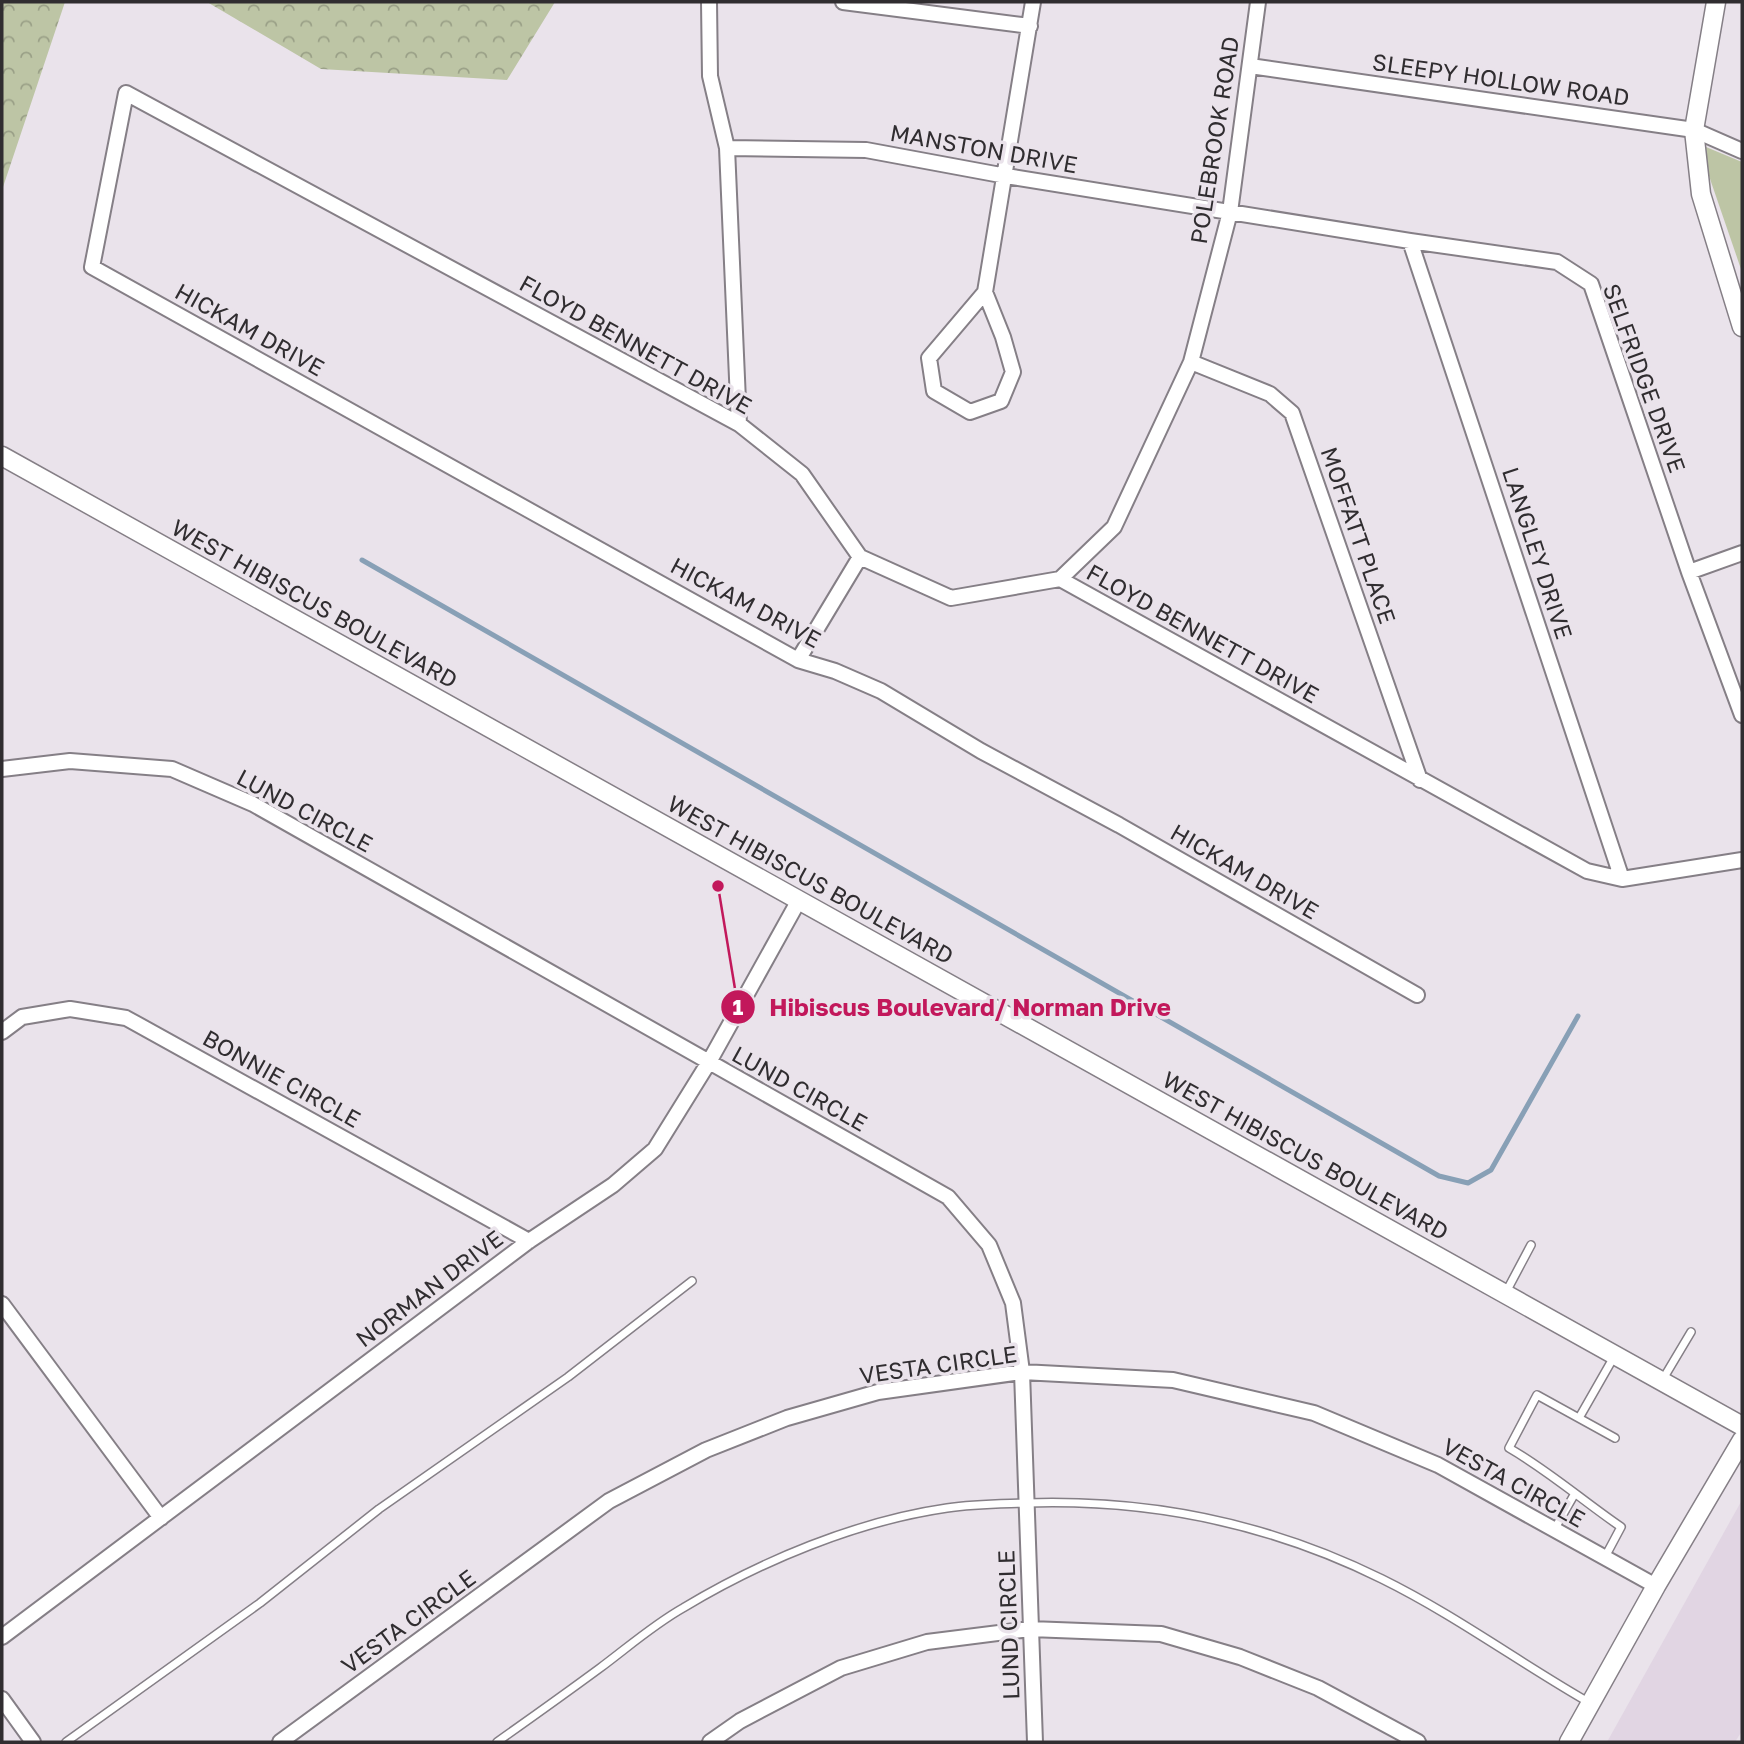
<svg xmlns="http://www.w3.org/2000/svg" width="1744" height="1744" viewBox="0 0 1744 1744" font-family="'Golos Text',sans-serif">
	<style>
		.built { fill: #e1d5e3 }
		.forest { fill: url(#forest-crowns) }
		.park { fill: #bdc5a5 }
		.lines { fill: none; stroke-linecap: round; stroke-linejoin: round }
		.stream { stroke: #88a0b6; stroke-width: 5 }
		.service-casing { stroke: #857f86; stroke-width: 10 }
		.minor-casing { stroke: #857f86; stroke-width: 18 }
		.tertiary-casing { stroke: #857f86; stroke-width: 21 }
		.service { stroke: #fff; stroke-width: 7 }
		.minor { stroke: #fff; stroke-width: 14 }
		.tertiary { stroke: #fff; stroke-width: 18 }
		.labels { text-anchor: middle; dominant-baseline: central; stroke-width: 7; stroke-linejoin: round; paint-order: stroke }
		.street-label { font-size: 23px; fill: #302d30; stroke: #eae3eb }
		.leader { fill: none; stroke: #c2185b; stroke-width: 2.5 }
		.callout-dot { fill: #c2185b; stroke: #eae3eb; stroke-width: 2.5 }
		.mark-label { font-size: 21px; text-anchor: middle; font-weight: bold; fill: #fff }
		.callout-label { font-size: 24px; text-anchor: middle; font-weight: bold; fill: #c2185b; stroke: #eae3eb; stroke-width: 7; stroke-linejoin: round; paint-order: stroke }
	</style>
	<defs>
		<pattern id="forest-crowns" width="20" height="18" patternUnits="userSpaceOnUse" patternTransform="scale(1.75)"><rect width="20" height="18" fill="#bdc5a5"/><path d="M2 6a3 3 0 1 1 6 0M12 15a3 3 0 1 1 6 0" fill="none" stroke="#9aa087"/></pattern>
	</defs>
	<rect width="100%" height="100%" fill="#eae3eb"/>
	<path class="built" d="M1742,1500v231l-7,11h-128z"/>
	<path class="forest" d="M2,2h63l-63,188z
		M207,2h348l-48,78 -186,-11z"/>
	<path class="park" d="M1706,147l36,15v110l-34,-99z"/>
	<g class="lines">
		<path class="stream" d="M362,560l1077,616 29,7 23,-13 87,-154"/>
		<defs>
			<path id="service" d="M1505,1294l26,-49
				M1663,1379l28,-47
				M1579,1418l36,-63
				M1554,1530l20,-35
				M1605,1557l16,-30c-38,-26 -72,-56 -112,-79l28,-53 78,43
				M66,1742l194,-139 119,-94 189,-132 124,-96
				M497,1742c34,-24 69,-49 103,-74 27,-20 53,-43 83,-60 78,-47 174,-87 264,-100 27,-4 52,-4 79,-5 124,-4 245,21 356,76 73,36 138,84 208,124"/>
			<path id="minor" d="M709,2l1,74 17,72 12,276
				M843,2l187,24
				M1250,66l444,64 48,21
				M727,148l139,2 140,26 404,65 147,21 34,22 98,288 53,143
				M1410,241l212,638
				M985,292l18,45 10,35 -12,29 -31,11 -36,-21 -5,-33 56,-66 48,-290
				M1191,362l79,32 22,19 128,367
				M1689,572l53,-19
				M1060,579l54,-52 77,-165 39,-150 28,-210
				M798,660l62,-103
				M2,769l68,-8 102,8 81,35 695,393 41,48 24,58 9,69 13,370
				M1417,995l-298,-170 -138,-74 -100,-60 -46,-20 -37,-11 -706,-393 34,-174 613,331 63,50 58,83 91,41 109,-19 527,292 35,8 120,-19
				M2,1032l20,-15 48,-8 56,9 403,223
				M2,1304l159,214
				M2,1637l527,-396 84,-56 42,-36 54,-87 90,-162
				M2,1699l31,43
				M280,1742l329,-241 97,-51 81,-32 91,-26 144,-20 151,8 141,33 124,52 218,121
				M710,1742l30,-21 101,-53 86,-26 103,-13 131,5 79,23 78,31 100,54"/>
			<path id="tertiary" d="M1716,2l-22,128 7,64 41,133
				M2,456l1740,970
				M1569,1742l87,-156 86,-146"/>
		</defs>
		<use href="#service" class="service-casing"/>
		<use href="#minor" class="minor-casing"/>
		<use href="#tertiary" class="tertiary-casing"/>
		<use href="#service" class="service"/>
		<use href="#minor" class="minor"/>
		<use href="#tertiary" class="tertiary"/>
	</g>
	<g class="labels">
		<g class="street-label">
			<text transform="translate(1501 79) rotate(8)">SLEEPY HOLLOW ROAD</text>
			<text transform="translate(1214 140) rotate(-81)">POLEBROOK ROAD</text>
			<text transform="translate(984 148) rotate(10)">MANSTON DRIVE</text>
			<text transform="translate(250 329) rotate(29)">HICKAM DRIVE</text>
			<text transform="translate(636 344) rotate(29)">FLOYD BENNETT DRIVE</text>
			<text transform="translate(1645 378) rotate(70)">SELFRIDGE DRIVE</text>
			<text transform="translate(1359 535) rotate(71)">MOFFATT PLACE</text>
			<text transform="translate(1538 553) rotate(72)">LANGLEY DRIVE</text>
			<text transform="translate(746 602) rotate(28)">HICKAM DRIVE</text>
			<text transform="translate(315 603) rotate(29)">WEST HIBISCUS BOULEVARD</text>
			<text transform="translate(1203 633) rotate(29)">FLOYD BENNETT DRIVE</text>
			<text transform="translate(305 810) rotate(28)">LUND CIRCLE</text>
			<text transform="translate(1245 871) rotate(30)">HICKAM DRIVE</text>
			<text transform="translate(811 879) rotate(29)">WEST HIBISCUS BOULEVARD</text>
			<text transform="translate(282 1078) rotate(29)">BONNIE CIRCLE</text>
			<text transform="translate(800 1088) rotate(29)">LUND CIRCLE</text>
			<text transform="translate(1306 1155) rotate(29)">WEST HIBISCUS BOULEVARD</text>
			<text transform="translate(429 1288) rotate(-37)">NORMAN DRIVE</text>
			<text transform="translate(938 1364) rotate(-8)">VESTA CIRCLE</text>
			<text transform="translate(1514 1482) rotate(29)">VESTA CIRCLE</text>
			<text transform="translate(408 1621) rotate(-36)">VESTA CIRCLE</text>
			<text transform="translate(1008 1625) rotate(-92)">LUND CIRCLE</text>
		</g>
	</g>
	<path class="leader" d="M718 886L738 1007"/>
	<g class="callout-dot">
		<circle cx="718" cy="886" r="7"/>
		<circle cx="738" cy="1007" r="18"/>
	</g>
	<g class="mark-label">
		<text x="738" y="1015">1</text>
	</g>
	<g class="callout-label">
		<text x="970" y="1016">Hibiscus Boulevard/ Norman Drive</text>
	</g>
	<rect width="1744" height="1744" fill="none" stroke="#302d30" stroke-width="7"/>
</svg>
